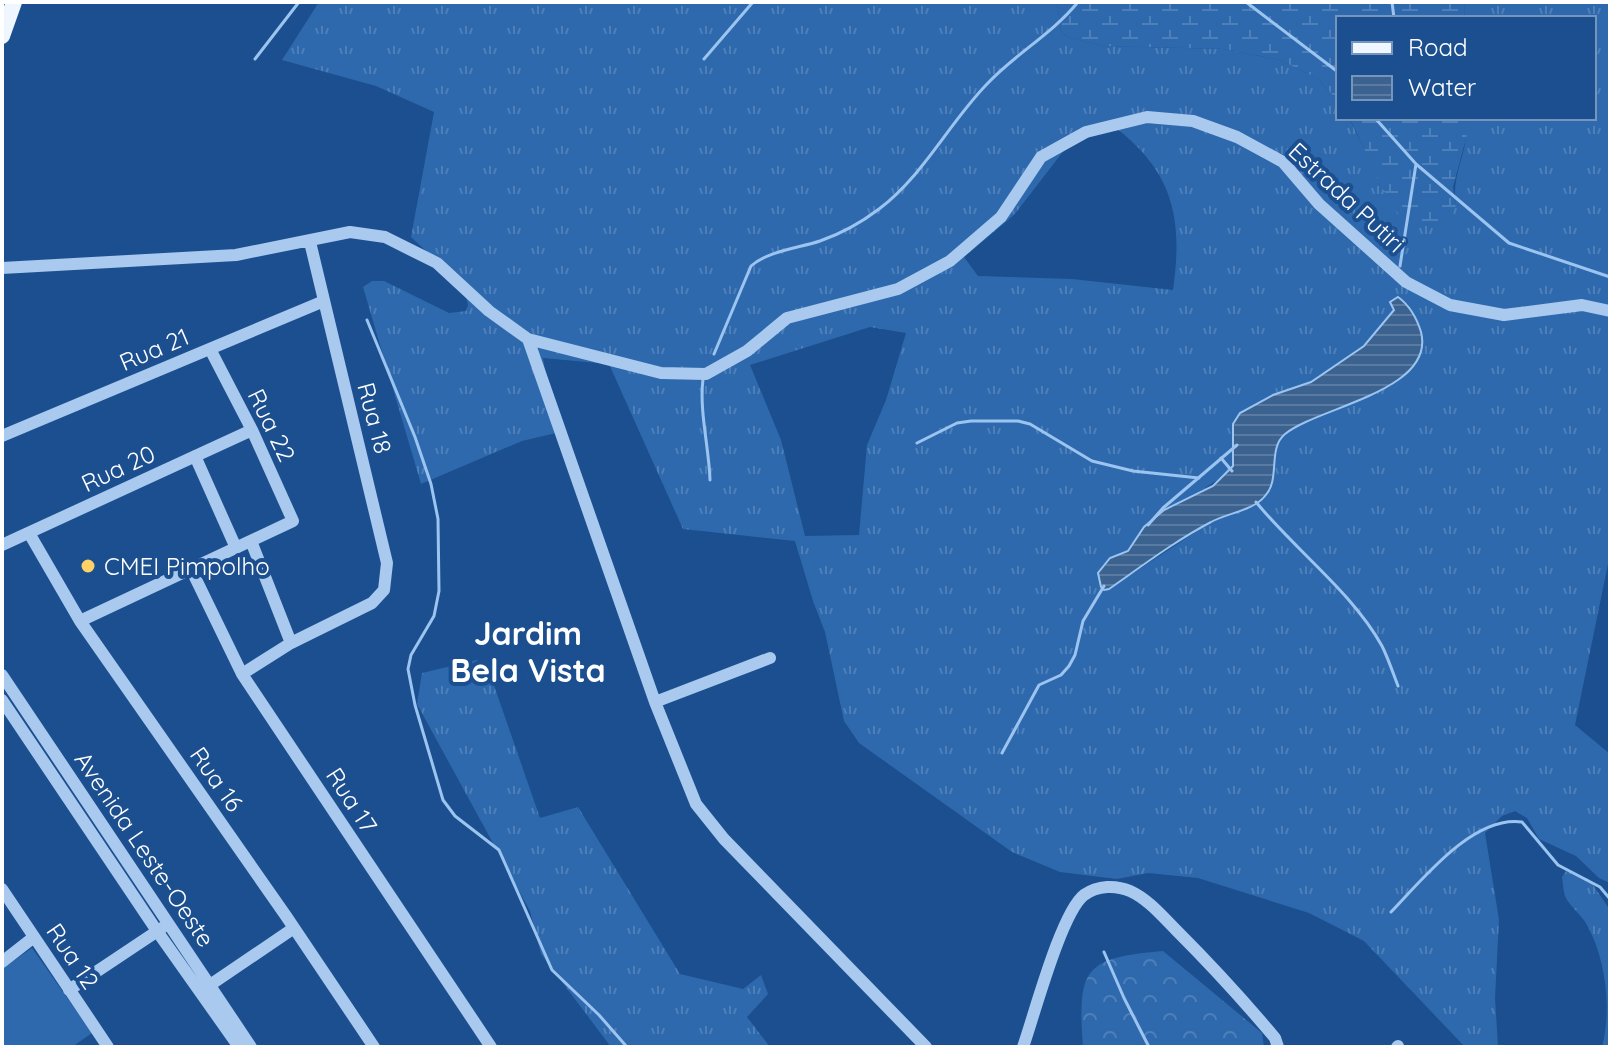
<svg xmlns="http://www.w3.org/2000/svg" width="1612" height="1049" viewBox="0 0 1612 1049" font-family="Quicksand,sans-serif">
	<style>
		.grass { fill: url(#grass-tufts); fill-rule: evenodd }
		.forest { fill: url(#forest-crowns) }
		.wetland { fill: url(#wetland-marsh) }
		.park { fill: #2e69ad }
		.water { fill: url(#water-rules); stroke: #9cc4f0; stroke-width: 2 }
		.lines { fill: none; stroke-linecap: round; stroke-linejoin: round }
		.stream { stroke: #9cc4f0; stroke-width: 3 }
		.minor { stroke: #a9c9ee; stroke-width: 12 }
		.major { stroke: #f0f6ff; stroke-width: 16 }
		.poi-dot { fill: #ffd166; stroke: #1b4f8f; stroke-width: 3 }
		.labels { text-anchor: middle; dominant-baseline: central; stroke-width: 8; stroke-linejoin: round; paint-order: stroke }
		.street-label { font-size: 24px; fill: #fff; stroke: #1b4f8f }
		.poi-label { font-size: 24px; fill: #fff; stroke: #1b4f8f; text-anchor: start }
		.district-label { font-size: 32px; font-weight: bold; fill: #fff; stroke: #1b4f8f }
	</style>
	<defs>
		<pattern id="grass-tufts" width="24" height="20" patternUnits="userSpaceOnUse" patternTransform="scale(2)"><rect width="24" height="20" fill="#2e69ad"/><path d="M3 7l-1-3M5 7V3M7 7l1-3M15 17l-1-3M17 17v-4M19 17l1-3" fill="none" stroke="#4d80b9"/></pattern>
		<pattern id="forest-crowns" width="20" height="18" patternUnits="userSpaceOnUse" patternTransform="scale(2)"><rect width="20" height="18" fill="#2e69ad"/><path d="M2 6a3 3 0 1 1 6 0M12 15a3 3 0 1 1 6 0" fill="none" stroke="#4d80b9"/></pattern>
		<pattern id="wetland-marsh" width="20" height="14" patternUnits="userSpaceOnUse" patternTransform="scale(2)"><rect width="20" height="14" fill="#2e69ad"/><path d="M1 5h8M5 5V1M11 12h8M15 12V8" fill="none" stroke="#4d80b9"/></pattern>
		<pattern id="water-rules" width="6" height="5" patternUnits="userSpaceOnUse" patternTransform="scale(2)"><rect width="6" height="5" fill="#3c6290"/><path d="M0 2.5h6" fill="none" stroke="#597aa1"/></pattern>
	</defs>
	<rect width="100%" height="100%" fill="#1b4f8f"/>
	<path class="grass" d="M319,2h738l4,29 6,6 36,9 121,3 56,11 37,18 21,23v17h11l38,76 69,10c-6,-29 15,-56 10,-86h128v-100h-130l1,-16h145v552l-35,171 35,29v129l-11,-5 -23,-22 -37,-17 -12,-21 -12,-7 -13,5 -17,17 14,87 -4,78 3,49h-33l-101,-106 -55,-28 -111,-35 -50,-5 -31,6 -57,-7 -48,-20 -153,-109 -15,-22 -19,-89 -12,-31 -18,-60 -112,-12 -74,-165 -66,-6 13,75 -34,8 -101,43 -58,-197 9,-6h12l65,32 17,-2 2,-6 -5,-20 -52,-48 23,-125 -58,-26 -94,-26zM1116,128c58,45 67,92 57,162l-101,-11 -94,-3 -14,-19 50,-42 51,-66 12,-8zM1390,303h17l13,26 2,23 -33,35 -90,39 -16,9 -7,14 -2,23 -9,24 -10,8 -44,18 -102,67 1,-31 18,-7 17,-24 80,-52 8,-9 1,-10 39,-61 38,-13 54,-36 29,-36zM870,327l36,6 -20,67 -19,45 -8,90 -54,1 -24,-96 -31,-75z
		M477,660l13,14 50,144 38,-11 102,167 63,15 18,-14 7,19 -21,23 23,30h-159l-70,-93 -11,-43 -113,-207 5,-31z
		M1566,871l23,8 21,31v137h-8c10,-37 4,-88 -15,-122 -5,-10 -18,-19 -22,-29 -2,-6 -2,-13 -3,-19z"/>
	<path class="forest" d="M1163,951l99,82 2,14h-181c-6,-80 2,-89 80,-96z"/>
	<path class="wetland" d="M1057,2h408l-1,16h-126v83l-21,-23 -37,-18 -56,-11 -121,-3 -36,-9 -6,-6z
		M1349,118h117l2,13 -15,56 3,17 -4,14c-14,7 -28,11 -43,5 -21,-9 -46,-83 -60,-105z"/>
	<path class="park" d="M32,948l60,85 -20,14h-70v-78z"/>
	<path class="water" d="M1398,297c11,8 19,22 23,35 15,59 -103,75 -136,102 -18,15 -4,45 -20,62 -12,15 -38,17 -54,26 -36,19 -69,44 -102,67l-5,1 -3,-3 -3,-14 12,-15 18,-7 16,-24 20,-17 49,-24 20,-20v-42l7,-11 33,-18 38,-13 53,-36 30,-36 -4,-8z"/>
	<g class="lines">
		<path class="stream" d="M1246,2l92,70
			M1392,2l2,16
			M255,59l44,-57
			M704,59l49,-57
			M1375,118l41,46 93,79 101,34
			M1400,266l16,-102
			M367,320l48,117 16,47 7,35 1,72 -5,25 -23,39 -3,14 7,36 28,95 12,16 44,34 53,120 47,45 28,32
			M714,354l37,-88c17,-15 48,-18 69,-25 20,-7 42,-19 59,-32 44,-33 70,-86 108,-125 28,-30 65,-50 91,-82
			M703,379c-4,32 6,68 7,101
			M917,443l40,-20 14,-2h47l12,3 62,37 41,10 66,7
			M1221,458l11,13
			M1256,502c39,48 96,90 126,144 6,12 11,27 16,40
			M1148,525l15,-17 74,-63
			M1002,753l37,-68 22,-10 8,-9 6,-11 8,-34 21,-35
			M1391,912c31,-32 82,-97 131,-90l36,43 42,22 10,12
			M1104,952l20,46 25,49"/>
		<path class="minor" d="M2,268l234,-13 114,-23 35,5 52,26 52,48 39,28 133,34 45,1 41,-23 40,-33 111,-29 52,-28 51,-44 40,-60 45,-25 61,-15 46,4 44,16 46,25 36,42 87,78 44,23 54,10 78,-10 28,6
			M528,339l127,363 41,102 28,35 202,208
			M2,436l322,-135
			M195,456l41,92
			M29,533l51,88 206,295 88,131
			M251,541l40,102
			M2,545l250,-115
			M191,569l51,105 249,373
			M80,621l213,-100 -41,-91 -42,-81
			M242,674l49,-31 81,-40 12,-13 3,-27 -77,-321
			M2,675l249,372
			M2,700l155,231 82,116
			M655,702l115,-44
			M2,889l106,158
			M2,962l32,-25
			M210,985l84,-57
			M69,990l93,-62
			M1023,1047c11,-31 38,-134 61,-152 14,-10 32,-10 46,-4 18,8 33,26 47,40 34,34 67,70 98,107l3,9
			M1397,1047l1,-1"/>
		<path class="major" d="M2,36l12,-34"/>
	</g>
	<circle class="poi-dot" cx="88" cy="566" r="8"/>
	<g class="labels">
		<g class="street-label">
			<text transform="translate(1347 197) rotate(43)">Estrada Putiri</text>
			<text transform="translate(154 349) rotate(-23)">Rua 21</text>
			<text transform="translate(375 418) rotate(75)">Rua 18</text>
			<text transform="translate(272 425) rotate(64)">Rua 22</text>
			<text transform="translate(118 468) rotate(-25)">Rua 20</text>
			<text transform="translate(217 779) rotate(55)">Rua 16</text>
			<text transform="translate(352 800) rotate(57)">Rua 17</text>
			<text transform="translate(145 849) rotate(56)">Avenida Leste-Oeste</text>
			<text transform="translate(73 956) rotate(56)">Rua 12</text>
		</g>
		<g class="poi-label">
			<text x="104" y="566">CMEI Pimpolho</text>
		</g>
		<g class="district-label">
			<text x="528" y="633">Jardim<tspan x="528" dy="37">Bela Vista</tspan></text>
		</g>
	</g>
	<rect width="1612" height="1049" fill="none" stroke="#ffffff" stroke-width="8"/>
	<rect x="1336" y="16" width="260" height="104" fill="#1b4f8f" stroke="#7695bc" stroke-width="2"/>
	<rect x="1352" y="42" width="40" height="12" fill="#f0f6ff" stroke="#7695bc" stroke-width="2"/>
	<text x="1408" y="56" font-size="24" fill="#ffffff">Road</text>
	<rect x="1352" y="76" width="40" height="24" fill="url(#water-rules)" stroke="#7695bc" stroke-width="2"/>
	<text x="1408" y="96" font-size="24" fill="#ffffff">Water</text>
</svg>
